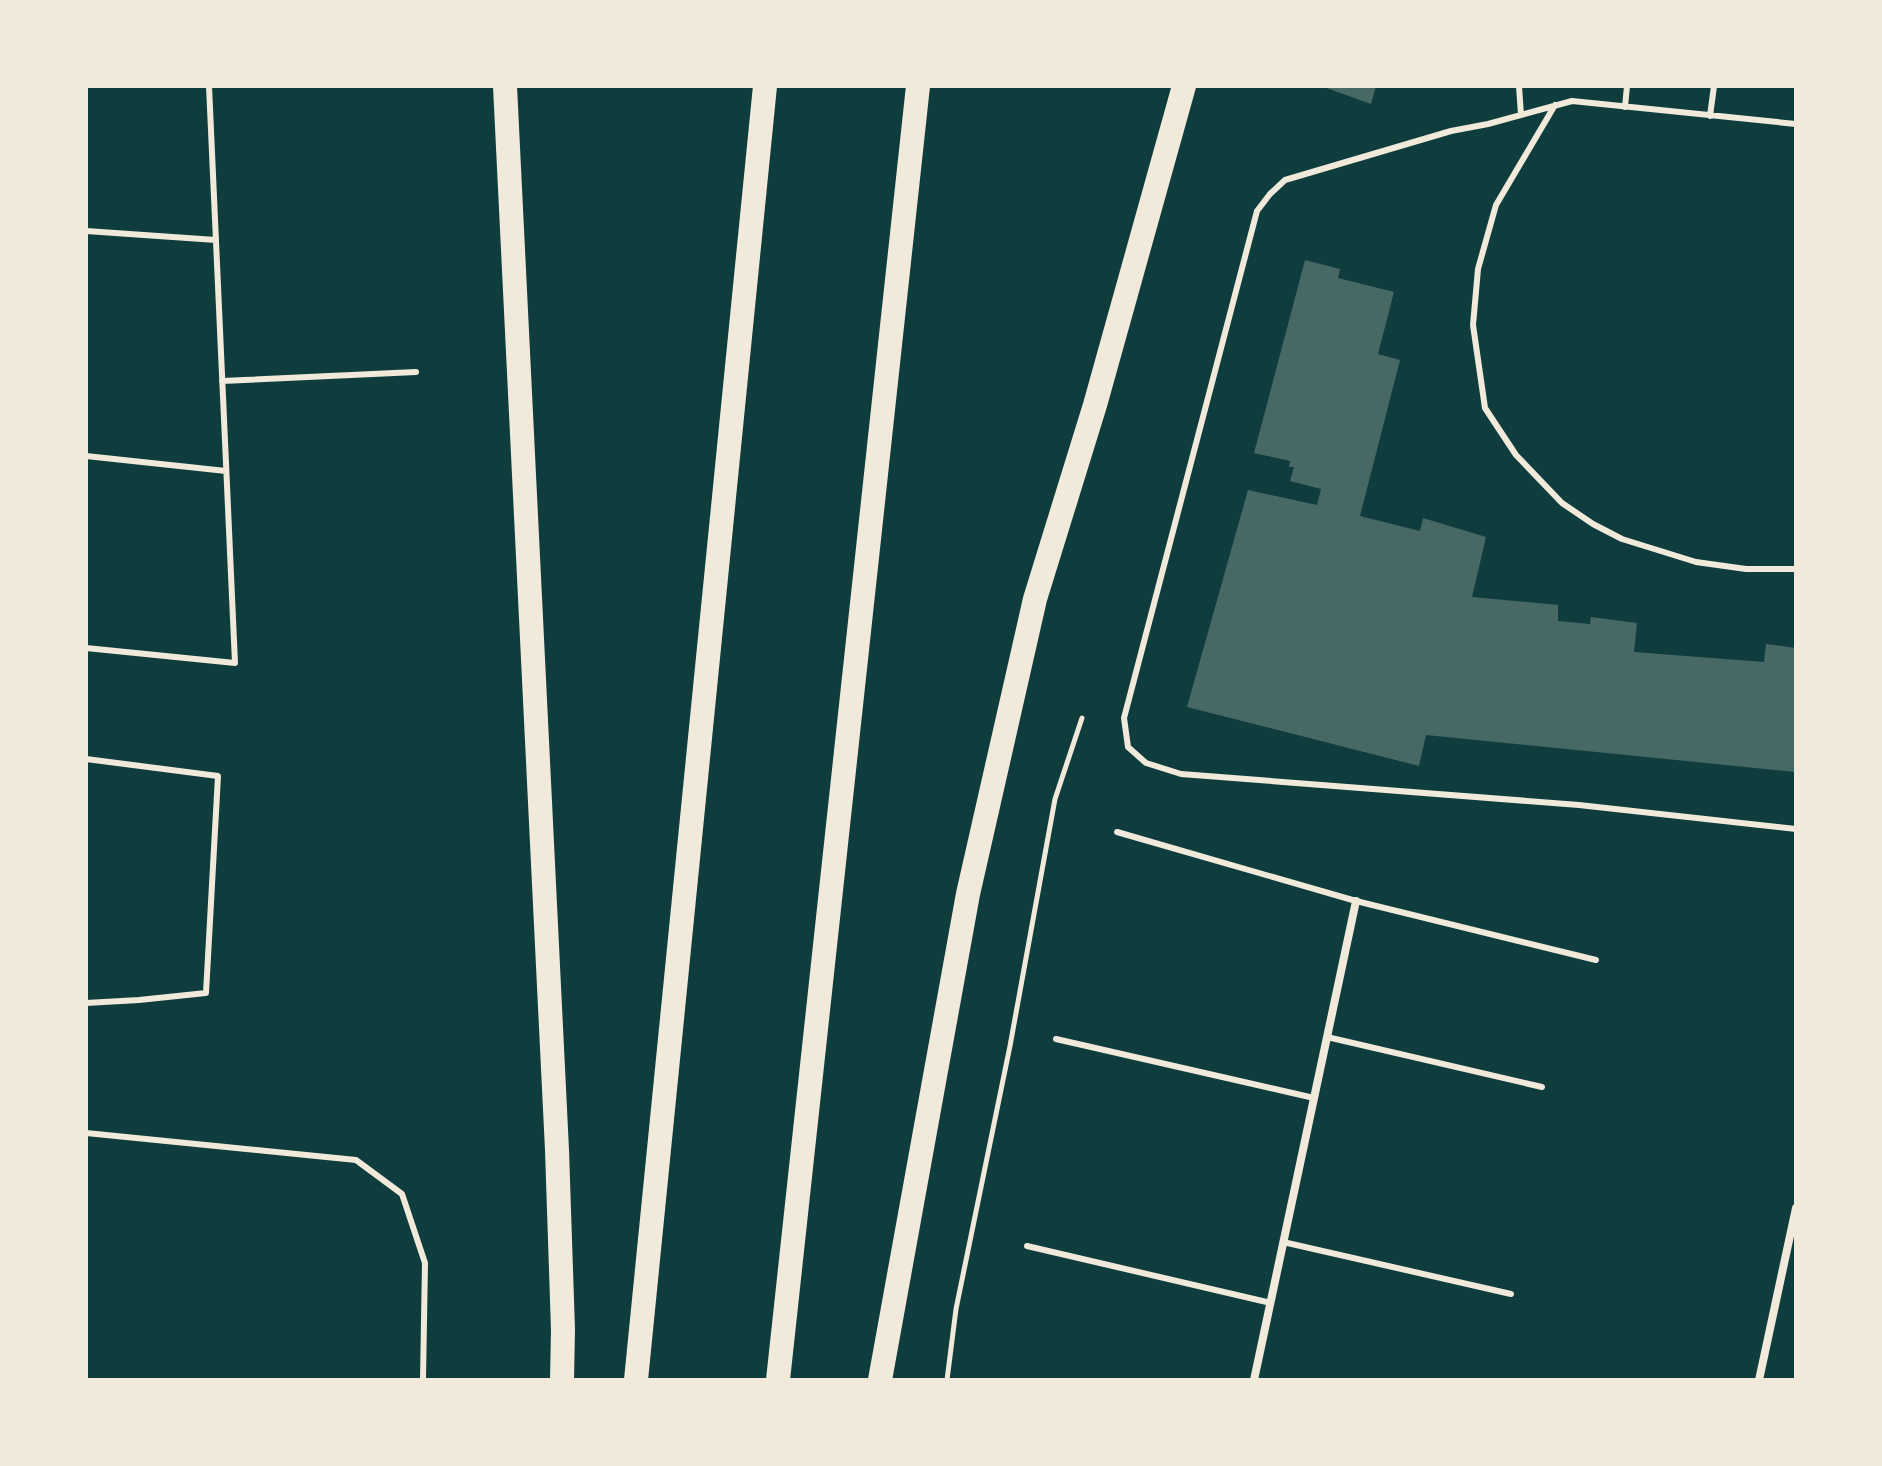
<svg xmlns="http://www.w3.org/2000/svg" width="1882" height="1466" viewBox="0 0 1882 1466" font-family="'Archivo Narrow',sans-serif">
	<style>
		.building { fill: #486865 }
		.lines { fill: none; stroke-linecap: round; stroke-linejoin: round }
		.path { stroke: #f1e9da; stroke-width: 5 }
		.service { stroke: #f1e9da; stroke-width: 6 }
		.minor { stroke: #f1e9da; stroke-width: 8 }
		.motorway { stroke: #f1e9da; stroke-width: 24 }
	</style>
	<rect width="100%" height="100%" fill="#0f3d3e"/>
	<path class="building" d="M1321,86h55l-5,18z
		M1305,260l35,9 -2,9 56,14 -16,62 22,6 -40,156 60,15 3,-13 63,19 -14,60 86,8v16l32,3 1,-7 46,6 -3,29 130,10 2,-18 30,4v124l-370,-37 -7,31 -232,-59 61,-217 69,15 4,-16 -31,-8 4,-14h-5l1,-6 -36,-8z"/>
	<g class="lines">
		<path class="path" d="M947,1380l9,-71 54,-263 45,-247 27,-81"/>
		<path class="service" d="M1519,86l2,29
			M1555,105l-59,100 -18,64 -5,56 12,83 31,47 46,48 31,21 29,15 74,23 50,7h50
			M1625,107l2,-21
			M1710,116l4,-30
			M1796,124l-224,-23 -84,23 -37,7 -166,49 -15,14 -13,17 -133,507 4,29 18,16 35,11 398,31 217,24
			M86,231l130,9
			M222,381l194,-9
			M86,456l140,15
			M86,648l149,15 -26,-577
			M86,759l132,17 -12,217 -67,7 -53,3
			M1117,832l239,69 240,59
			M1327,1037l215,50
			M1056,1039l258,59
			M86,1133l270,27 46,34 23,69 -2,117
			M1283,1242l228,52
			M1027,1246l244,57"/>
		<path class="minor" d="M1254,1380l102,-479
			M1759,1380l37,-172"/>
		<path class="motorway" d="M505,86l52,1064 6,180 -1,50
			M636,1380l129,-1294
			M778,1380l140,-1294
			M880,1380l88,-486 67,-295 60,-194 89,-319"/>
	</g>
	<rect width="1882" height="1466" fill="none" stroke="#f1e9da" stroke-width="176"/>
</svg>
